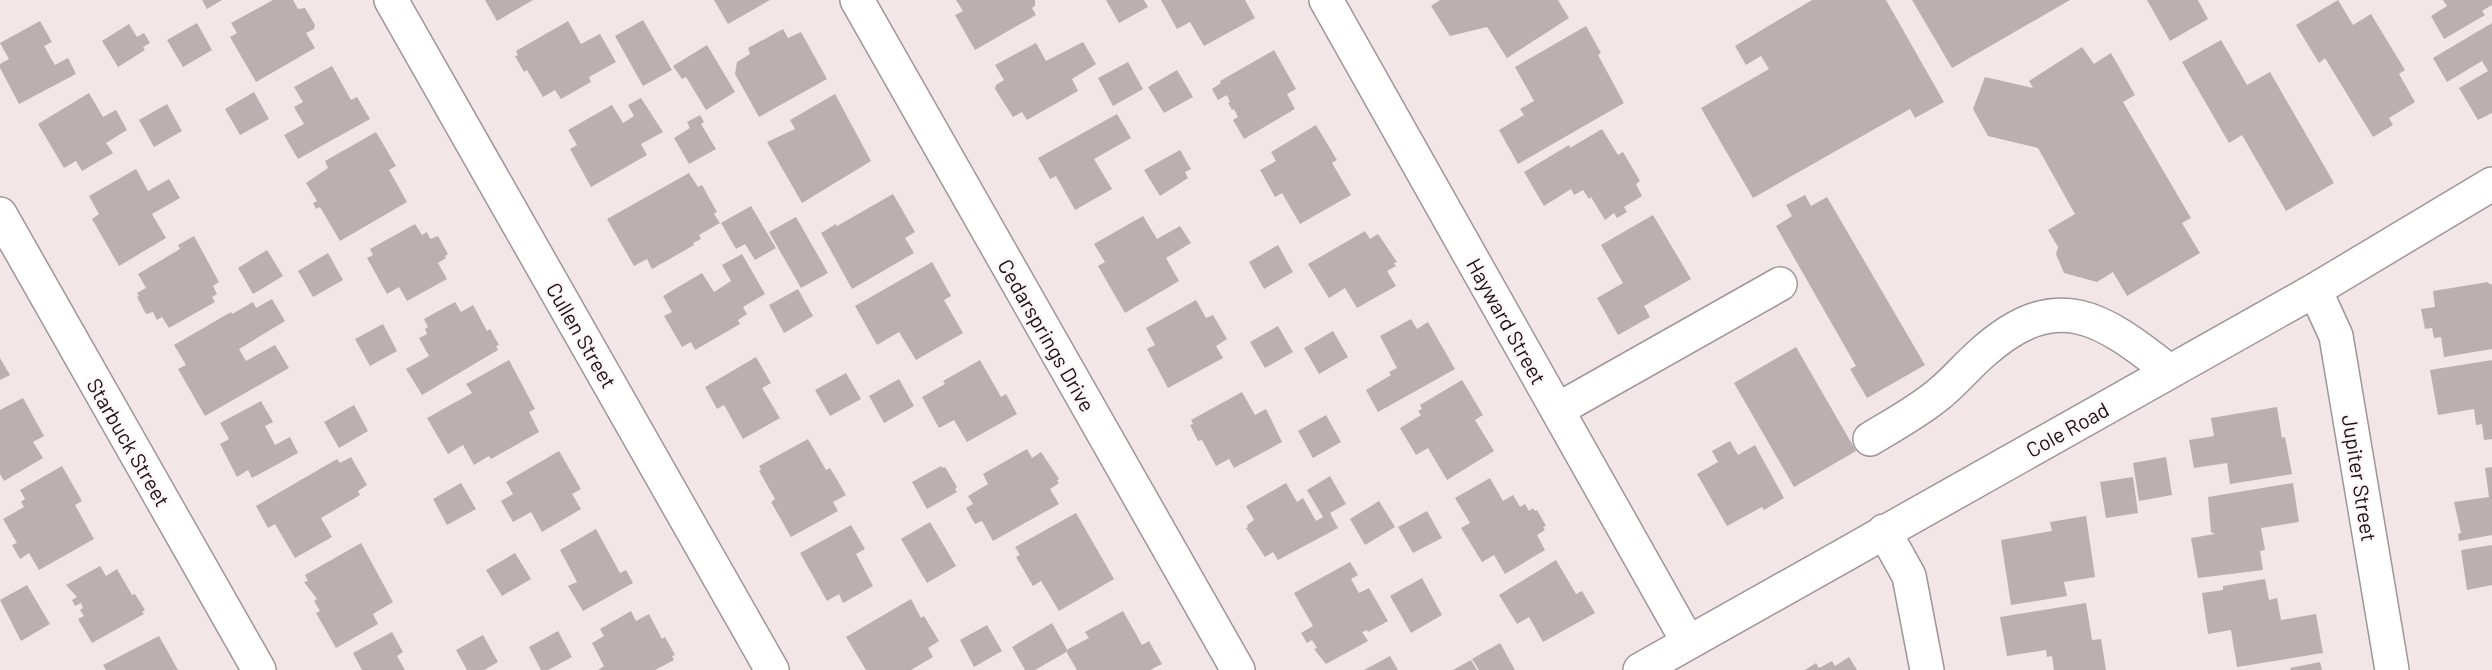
<svg xmlns="http://www.w3.org/2000/svg" width="2492" height="670" viewBox="0 0 2492 670" font-family="Barlow,sans-serif">
	<style>
		.building { fill: #bcafb2 }
		.lines { fill: none; stroke-linecap: round; stroke-linejoin: round }
		.minor-casing { stroke: #a19598; stroke-width: 36 }
		.minor { stroke: #fff; stroke-width: 33 }
		.labels { text-anchor: middle; dominant-baseline: central; stroke-width: 4.5; stroke-linejoin: round; paint-order: stroke }
		.street-label { font-size: 21px; fill: #181314; stroke: #fff4f7 }
	</style>
	<rect width="100%" height="100%" fill="#f3e6e9"/>
	<path class="building" d="M202,0h20l-15,9z
		M273,0h20l5,9 7,-1 10,17 -1,4 -8,4 9,15 -59,34 -26,-45 7,-4 -6,-10z
		M485,0h48l-36,21z
		M714,0h56l-42,24z
		M956,0h79v6l-3,2 4,7 -61,35 -20,-35 8,-4z
		M1106,0h38l4,7 -29,16z
		M1161,0h84l10,18 -51,28 -14,-24 -13,7z
		M1440,0h118l11,18 -62,40 -20,-31 -37,9 -19,-30z
		M1812,0h74l58,102 -29,16 -5,-9 -157,89 -52,-90 68,-39 -8,-13 -15,9 -11,-19z
		M1912,0h158l-118,68z
		M2147,0h51l10,19 -38,22z
		M2338,0l15,25 18,-11 34,56 -6,4 16,28 -26,16 4,7 -20,12 -48,-79 -6,5 -23,-38z
		M2443,0h49v5l-10,6 3,4 -41,24 -13,-23 16,-10z
		M643,20l29,50 -29,16 -28,-50z
		M40,21l12,21 -8,4 11,19 13,-7 8,16 -57,30 -19,-36v-4l9,-5 -9,-16z
		M568,21l13,23 19,-10 16,28 -27,15 2,5 -30,17 -6,-9 -12,7 -16,-27 -3,2 -9,-16 3,-1 -2,-4z
		M197,23l15,27 -29,17 -16,-27z
		M2492,23v90l-14,7 -19,-32 29,-17 -6,-10 -35,21 -14,-24z
		M129,24l8,13 7,-4 6,10 -7,4 2,3 -27,17 -16,-26z
		M1586,26l15,27 -3,2 26,48 -106,61 -19,-34 25,-15 -4,-6 14,-8 -19,-34z
		M783,29l5,9 13,-6 26,47 -68,38 -24,-43 2,-12 13,-8 -2,-6z
		M2221,40l26,45 23,-13 64,111 -48,28 -44,-76 -13,8 -47,-81z
		M1083,42l13,22 -24,15 6,12 -51,29 -5,-8 -9,5 -18,-28 1,-4 8,-5 -9,-15 41,-22 10,18z
		M707,45l28,47 -29,18 -20,-33 -4,2 -9,-13z
		M2082,47l12,17 17,-11 24,42 -12,7 68,116 -9,5 18,30 -73,43 -14,-24 -16,10 -33,-9 -8,-19 2,-7 -10,-17 27,-16 -37,-66 -50,-12 -15,-27 12,-32 48,11 -4,-7z
		M1274,50l22,39 -9,5 8,15 -51,30 -11,-19 5,-3 -4,-8 -2,1 -4,-7 2,-1 -3,-7 -9,5 -6,-11 9,-6 -1,-2z
		M1128,62l15,27 -30,17 -15,-28z
		M332,66l19,34 6,-3 13,22 -72,40 -14,-24 20,-11 -10,-17 9,-5 -9,-15z
		M1177,70l16,27 -29,16 -16,-26z
		M254,92l15,27 -29,16 -15,-26z
		M89,93l14,24 13,-7 11,20 -21,13 7,10 -31,18 -6,-10 -12,7 -26,-44z
		M835,94l36,67 -69,42 -35,-61 28,-13 -5,-9z
		M641,98l22,34 -22,12 6,11 -56,32 -21,-38 7,-4 -9,-15 44,-25 11,18 11,-7 -6,-11z
		M167,104l15,27 -28,16 -15,-27z
		M1117,114l14,24 -37,21 18,30 -37,21 -19,-34 -6,3 -12,-21z
		M700,115l4,7 -3,2 15,25 -27,15 -15,-26 16,-10 -3,-6z
		M1316,125l21,35 -5,3 19,32 -51,29 -18,-31 -7,4 -15,-27 16,-9 -5,-9z
		M1602,129l16,26 5,-3 17,29 -4,3 6,12 -18,11 3,5 -10,6 -3,-5 -9,7 -14,-23 -2,2 -6,-9 -9,5 -3,-6 -27,17 -20,-34 45,-27 1,3z
		M376,132l20,34 -7,4 18,32 -67,39 -20,-34 -4,2 -3,-6 4,-2 -11,-18 22,-15 -3,-7z
		M1180,150l11,19 -6,3 3,6 -28,18 -16,-26z
		M136,169l12,22 21,-12 11,19 -28,16 14,24 -47,28 -27,-47 7,-5 -10,-18z
		M689,173l9,14 4,-2 15,27 -3,2 6,9 -21,12 2,4 -8,4 1,2 -42,24 -5,-10 -13,7 -27,-47z
		M893,194l22,38 -10,6 9,15 -62,36 -31,-56 15,-9 1,2z
		M1805,195l6,11 16,-9 98,168 -58,33 -17,-29 6,-3 -80,-140 16,-10 -6,-11z
		M751,206l25,42 -21,12 -10,-16 -9,5 -15,-26z
		M1653,215l38,64 -47,27 6,11 -32,18 -21,-37 26,-15 -22,-38z
		M1143,216l14,23 23,-13 11,17 -25,15 13,23 -54,32 -27,-47 7,-4 -11,-18z
		M796,217l32,56 -27,15 -32,-56z
		M415,224l7,11 5,-3 3,7 8,-3 10,18 -3,2 1,2 -8,5 9,16 -40,22 -8,-14 -12,7 -20,-36 6,-3 -3,-6z
		M1365,231l5,8 8,-5 19,28 -3,1 2,3 -9,5 9,15 -39,22 -12,-20 -16,10 -21,-34z
		M194,236l25,46 -6,4 4,8 -5,3 3,5 -46,26 -7,-11 -5,3 -4,-8 -7,2 -9,-17 2,-1 -2,-3 9,-5 -8,-14 42,-25 -2,-4z
		M1278,245l15,27 -29,17 -15,-27z
		M267,250l16,26 -30,18 -15,-26z
		M328,253l15,27 -30,17 -15,-26z
		M742,254l23,40 -22,13 4,7 -9,6 2,4 -45,26 -4,-8 -9,5 -18,-31 8,-4 -9,-16 39,-23 12,19 17,-11 -9,-16z
		M932,262l19,34 -7,4 19,33 -47,27 -17,-28 -22,13 -22,-39z
		M2488,282l1,2h3v65l-48,8 -3,-20 -7,1 -2,-10 -7,1 -4,-20 14,-2 -2,-16z
		M798,289l15,27 -29,17 -15,-28z
		M272,299l13,22 -46,28 7,12 29,-16 14,23 -84,48 -27,-47 8,-4 -12,-20 57,-33 1,2 21,-12 3,6z
		M1196,300l10,18 7,-3 14,24 -11,7 7,12 -55,30 -21,-39 8,-4 -9,-17z
		M455,302l6,10 12,-7 14,26 3,-2 9,16 -3,1 2,4 -76,45 -16,-26 23,-13 -10,-18 8,-4 -2,-5 3,-2 -4,-8z
		M1411,319l6,10 11,-7 27,47 -77,43 -12,-22 25,-15 -2,-3 8,-4 -17,-32z
		M383,324l14,27 -27,15 -15,-27z
		M1278,326l15,26 -28,16 -15,-26z
		M1333,331l15,26 -29,17 -15,-26z
		M1796,347l60,104 -62,36 -60,-104z
		M756,357l15,26 -9,5 18,30 -37,21 -19,-34 -7,4 -12,-22z
		M0,358l10,17 -10,5z
		M509,360l26,49 -6,3 10,20 -48,27 -2,-3 -15,9 -11,-20 -15,9 -21,-36 45,-25 -6,-9z
		M980,360l21,37 5,-3 11,20 -50,28 -13,-22 -15,8 -17,-31 23,-13 -2,-3z
		M2492,360v79l-8,1 -2,-16 -6,1 -2,-16 -36,6 -8,-45z
		M846,373l15,26 -31,17 -15,-26z
		M899,379l15,27 -30,17 -15,-27z
		M1462,380l21,35 -8,5 19,31 -47,29 -19,-32 -12,7 -16,-27 21,-13 -3,-4 4,-2 -2,-4z
		M1242,392l13,23 11,-6 16,33 -48,26 -5,-9 -13,7 -14,-26 -4,1 -8,-16 3,-1 -2,-4z
		M23,398l21,38 -11,6 10,16 -39,23 -4,-7v-64z
		M261,401l12,21 -8,4 10,19 15,-8 8,16 -46,25 -4,-8 -11,7 -17,-33 9,-5 -9,-16z
		M354,405l14,26 -29,17 -15,-26z
		M2277,407l5,31 3,-1 7,37 -62,10 -3,-21 -33,5 -5,-28 25,-4 -3,-18z
		M1326,415l15,27 -28,16 -15,-27z
		M808,439l18,31 4,-2 16,27 -13,7 5,9 -47,26 -20,-35 4,-3 -16,-28 2,-2 -2,-3z
		M1730,441l8,14 17,-10 29,53 -20,12 -2,-3 -35,19 -30,-52 21,-12 -6,-11z
		M1027,449l5,9 9,-6 18,27 -2,2 2,2 -9,6 9,15 -66,37 -11,-20 -7,3 -9,-16 7,-4 -5,-8 20,-12 -5,-10z
		M559,451l22,38 -9,5 9,15 -39,23 -11,-20 -18,10 -12,-21 12,-7 -7,-12z
		M351,457l16,28 -9,6 2,4 -39,23 11,19 -37,21 -20,-34 -7,4 -12,-22 81,-47 3,4z
		M2166,457l6,38 -33,6 -6,-38z
		M62,466l20,35 -7,4 19,34 -55,31 -10,-17 -9,6 -8,-14 5,-2 -14,-24 21,-12 -3,-5 4,-3 -5,-9z
		M941,466l2,2 2,-1 12,20 -2,2 2,3 -30,17 -15,-27z
		M2492,467v68l-33,6 -1,-7 3,-1 -7,-31 35,-5 -4,-29z
		M1330,476l16,28 -16,9 8,15 -60,32 -5,-8 -8,5 -19,-29 2,-1 -1,-2 7,-5 -8,-14 40,-23 11,19 6,-4 13,23 7,-4 -16,-27z
		M2133,477l5,36 -32,5 -6,-36z
		M1490,478l13,23 10,-6 7,12 5,-3 4,7 4,-3 2,3 2,-1 9,16 -3,1 2,3 -8,5 8,15 -40,24 -11,-19 -12,7 -21,-34 9,-5 -15,-25z
		M461,483l15,26 -29,16 -14,-26z
		M2293,483l6,39 -38,6 4,22 -5,1 3,19 -65,8 -7,-40 24,-4 -4,-2 -3,-35z
		M1379,501l16,26 -30,18 -15,-26z
		M1427,511l15,27 -29,15 -15,-26z
		M1076,513l38,66 -55,32 -18,-30 -8,5 -17,-29 4,-2 -5,-8z
		M2086,516l9,61 -31,5 3,14 -56,9 -10,-65 51,-9 -2,-9z
		M930,522l26,44 -29,17 -26,-44z
		M851,525l14,24 -9,5 17,32 -30,17 -4,-9 -12,7 -27,-48z
		M596,529l24,44 6,-3 7,13 -50,28 -15,-25 9,-4 -17,-32z
		M361,543l32,59 -20,12 5,10 -42,24 -20,-35 4,-2 -6,-10 3,-2 -13,-17 4,-1 -3,-6z
		M2492,545v40l-25,5 -6,-40z
		M515,553l16,26 -29,17 -16,-26z
		M1556,560l20,34 6,-3 13,22 -52,29 -14,-25 -12,7 -18,-29z
		M1350,562l8,13 -7,4 8,14 10,-5 19,33 -20,11 -1,-2 -5,2 6,9 -42,23 -12,-15 3,-1 -5,-8 -5,3 -6,-10 12,-7 -19,-33z
		M100,566l6,10 11,-7 15,26 3,-1 10,16 -3,2 2,2 -52,29 -14,-24 6,-3 -4,-6 3,-2 -2,-5 -6,3 -3,-6 5,-3 -11,-12z
		M1422,578l20,37 -31,18 -21,-37z
		M2265,579l4,21 8,-2 4,22 35,-6 7,39 -86,14 -6,-37 -23,4 -6,-41 21,-3v-4z
		M27,585l23,39 -29,17 -21,-41z
		M911,599l10,19 3,-2 15,25 -11,7 5,9 -22,13h-45l-20,-33z
		M2086,603l6,37 9,-1 5,31h-52l-2,-14 -5,1 -1,-7 -39,6 -7,-39z
		M631,611l5,10 13,-7 13,25 3,-2 10,18 -3,1 2,4 -19,10h-57l6,-4 -12,-23 12,-7 -4,-7z
		M1123,611l19,34 7,-4 13,23 -12,6h-73l-10,-17 1,-4 21,-11 -4,-6z
		M1052,623l16,28 -33,19h-10l-13,-23z
		M987,625l15,26 -28,16 -14,-27z
		M558,631l14,26 -24,13h-7l-12,-23z
		M392,632l11,20 -6,4 8,14h-43l-9,-17z
		M483,635l15,27 -14,8h-17l-11,-20z
		M159,636l19,34h-72l-3,-5z
		M1500,643l15,27h-36l-7,-11z
		M1390,656l8,14h-34z
		M1849,657l8,13h-52l11,-7 3,5 13,-7 3,5z
		M1471,660l6,10h-24z
		M2320,662l2,8h-31l-1,-2z"/>
	<g class="lines">
		<defs>
			<path id="minor" d="M391,0l381,670
				M857,0l381,670
				M1326,0l362,642
				M0,214l259,456
				M2315,290l21,46 56,334
				M1557,410l223,-126
				M1870,439c23,-14 49,-28 69,-45 15,-12 28,-28 43,-41 75,-67 120,-35 187,18
				M1884,531l25,45 18,94
				M1640,670l675,-380 177,-106"/>
		</defs>
		<use href="#minor" class="minor-casing"/>
		<use href="#minor" class="minor"/>
	</g>
	<g class="labels">
		<g class="street-label">
			<text transform="translate(1507 321) rotate(61)">Hayward Street</text>
			<text transform="translate(582 335) rotate(60)">Cullen Street</text>
			<text transform="translate(1047 335) rotate(60)">Cedarsprings Drive</text>
			<text transform="translate(2067 429) rotate(-29)">Cole Road</text>
			<text transform="translate(129 442) rotate(60)">Starbuck Street</text>
			<text transform="translate(2360 478) rotate(81)">Jupiter Street</text>
		</g>
	</g>
</svg>
